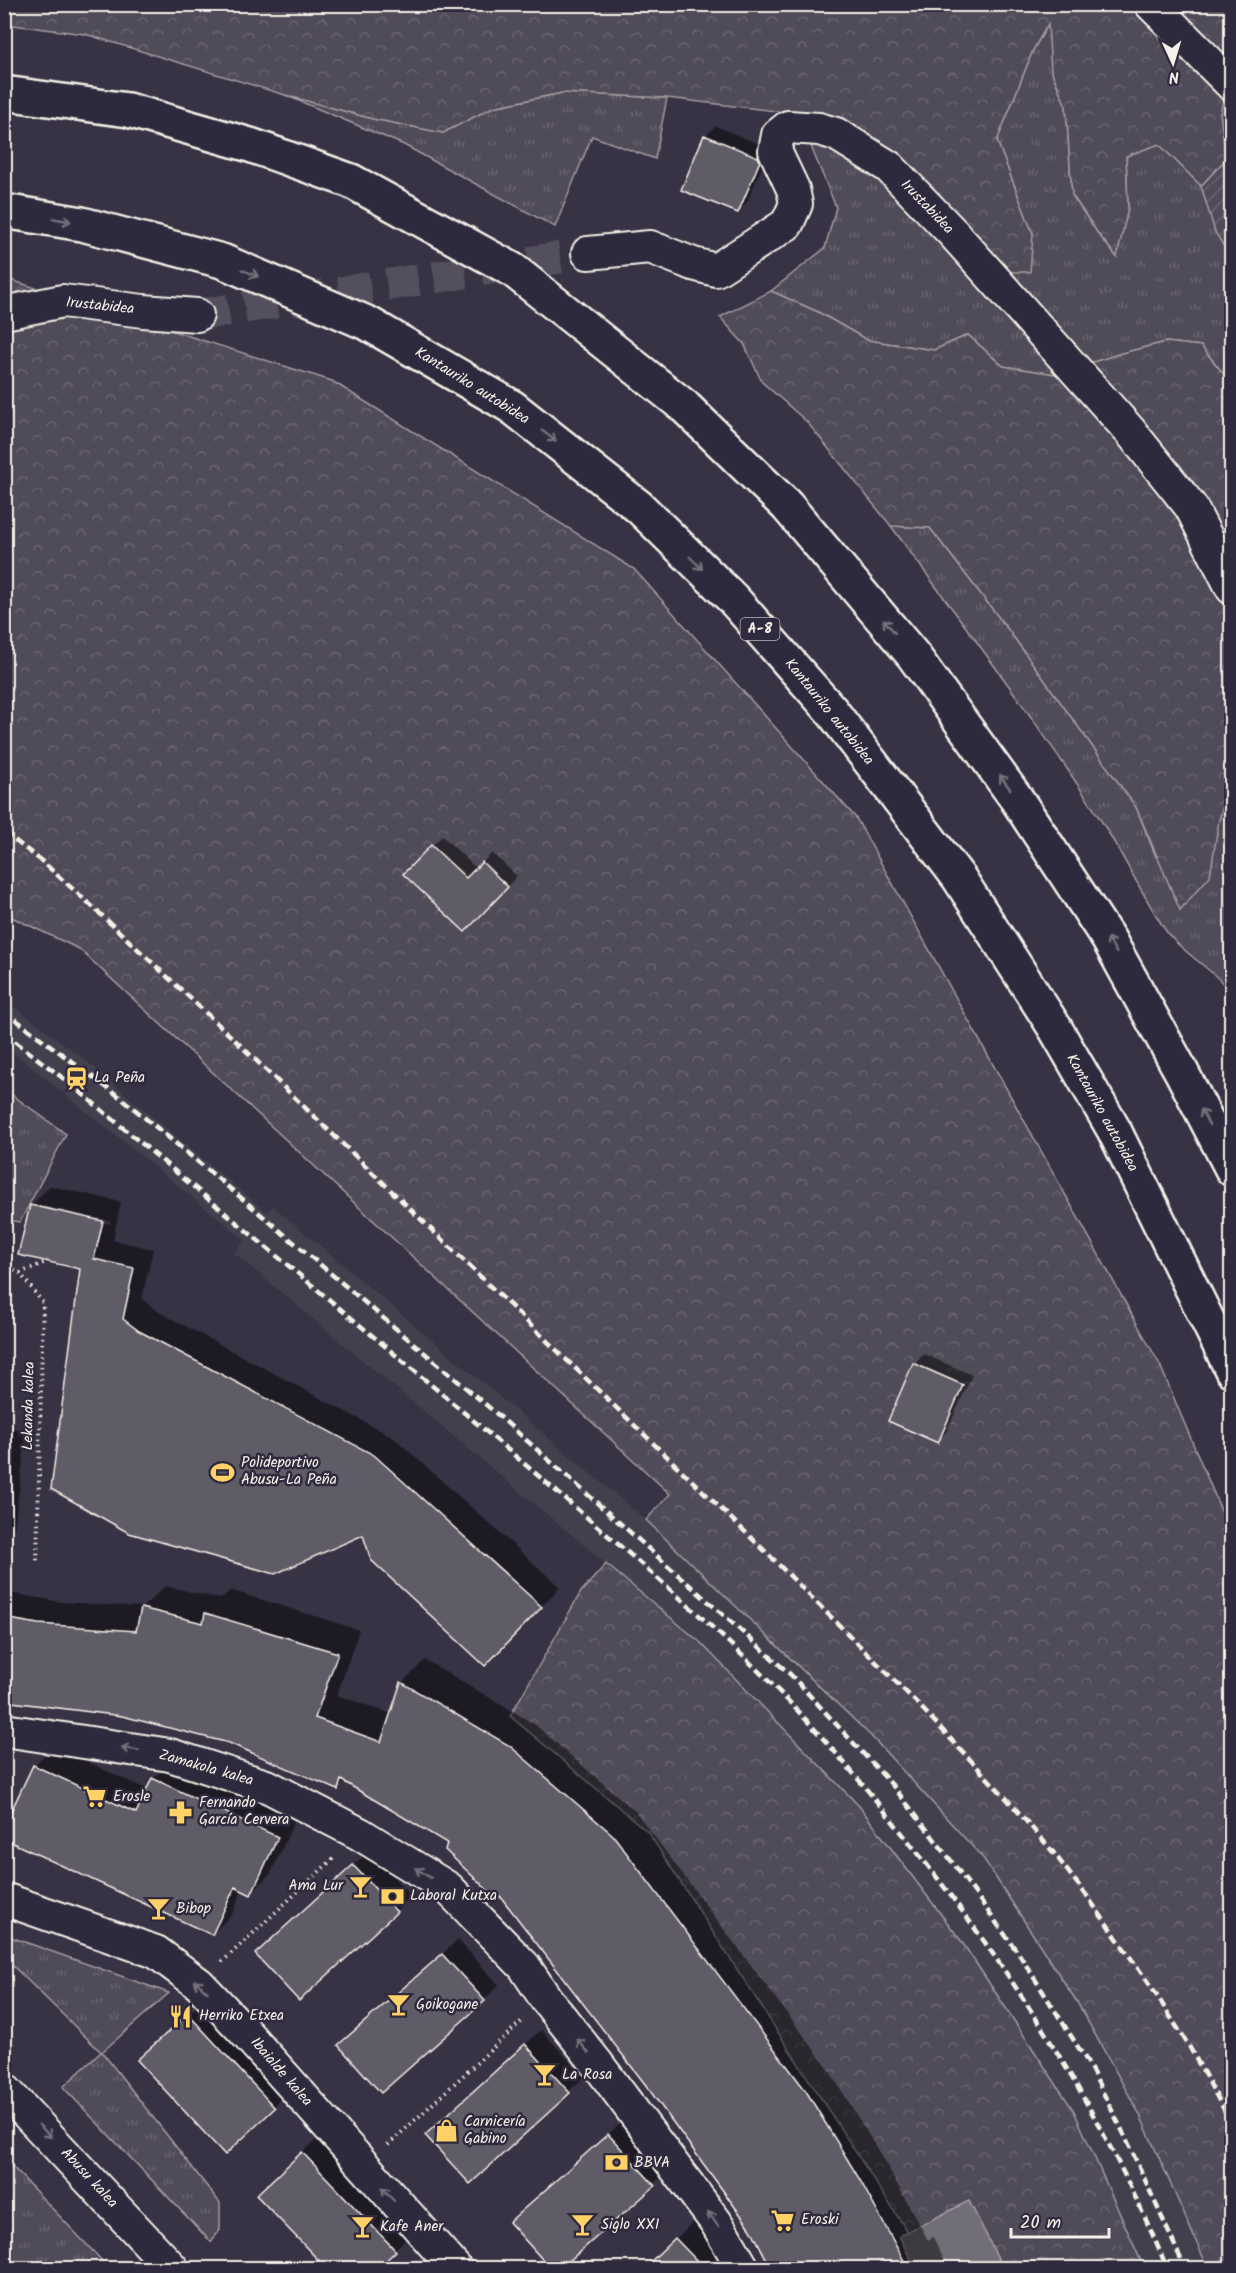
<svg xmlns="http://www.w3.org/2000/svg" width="1236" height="2273" viewBox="0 0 1236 2273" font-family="Kalam,sans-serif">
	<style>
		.built { fill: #433f4e }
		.grass { fill: url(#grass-tufts); stroke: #a29ea0; stroke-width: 1.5 }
		.forest { fill: url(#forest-crowns); stroke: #a29ea0; stroke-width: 1.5 }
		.garden { fill: url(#garden-furrows); stroke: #a29ea0; stroke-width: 1.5 }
		.water { fill: #726e77; stroke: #a6a2a4; stroke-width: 1.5 }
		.shadow { fill: #0007; fill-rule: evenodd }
		.building { fill: #5f5c67; stroke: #f4f1e8; stroke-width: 1.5 }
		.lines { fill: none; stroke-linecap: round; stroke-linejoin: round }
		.street-tunnel { stroke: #534f5d; stroke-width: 32; stroke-dasharray: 32 16; stroke-linecap: butt }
		.street-casing { stroke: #f4f1e8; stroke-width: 36 }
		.highway-casing { stroke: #f4f1e8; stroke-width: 38 }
		.path { stroke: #f4f1e8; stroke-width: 4; stroke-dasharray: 1.5 4.5; stroke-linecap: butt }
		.street { stroke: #2f2a3d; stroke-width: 32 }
		.highway { stroke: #2f2a3d; stroke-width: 33 }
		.rail { stroke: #f4f1e8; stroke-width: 4.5; stroke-dasharray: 9 4.5; stroke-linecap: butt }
		.oneway { stroke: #747079 }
		.labels { text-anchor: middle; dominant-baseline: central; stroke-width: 5; stroke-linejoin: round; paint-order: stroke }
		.shield { fill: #2f2a3d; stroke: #b9b5b5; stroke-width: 1.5 }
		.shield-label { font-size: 14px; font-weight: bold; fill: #f4f1e8 }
		.street-label { font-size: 15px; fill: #f4f1e8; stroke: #2f2a3d }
		.poi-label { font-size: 15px; fill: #f4f1e8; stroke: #2f2a3d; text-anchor: start }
	</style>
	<defs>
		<pattern id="grass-tufts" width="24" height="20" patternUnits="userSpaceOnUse" patternTransform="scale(1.5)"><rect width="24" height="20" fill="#504b59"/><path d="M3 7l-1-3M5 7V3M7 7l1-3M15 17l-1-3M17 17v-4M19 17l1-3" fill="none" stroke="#6a6571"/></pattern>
		<pattern id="forest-crowns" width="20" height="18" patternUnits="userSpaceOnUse" patternTransform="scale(1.5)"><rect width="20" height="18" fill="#504b59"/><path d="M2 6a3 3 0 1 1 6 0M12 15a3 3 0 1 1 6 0" fill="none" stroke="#6a6571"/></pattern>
		<pattern id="garden-furrows" width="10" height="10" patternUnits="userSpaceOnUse" patternTransform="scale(1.5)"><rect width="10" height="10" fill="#504b59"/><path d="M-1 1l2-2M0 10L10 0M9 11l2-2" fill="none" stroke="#6a6571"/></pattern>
	</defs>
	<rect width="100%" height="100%" fill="#373244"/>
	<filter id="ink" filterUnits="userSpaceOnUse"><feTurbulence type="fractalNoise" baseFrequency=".0167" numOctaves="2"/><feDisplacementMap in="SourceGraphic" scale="12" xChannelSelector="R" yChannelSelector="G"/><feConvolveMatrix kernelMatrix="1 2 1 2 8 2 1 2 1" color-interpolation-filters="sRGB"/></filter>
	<g filter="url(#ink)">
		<path class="built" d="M4,999l75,56 188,157 6,-6 373,314 225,216 112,122 94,144 63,113 68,153h-64l-70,-157 -215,-305 -159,-164 -466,-389 11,-13 -240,-194z"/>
		<path class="grass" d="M1049,23l2,47 15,36 6,89 27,40 17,21 12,-48 -2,-52 33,-12 42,42 15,46 15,26v125l-30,-37 -35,-4 -44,11 -67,21 -52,-8 -35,-31 -34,15 -67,-10 -49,-28 -47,-21 54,-43 11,-41 -22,-53 -15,-41 44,6 41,27 149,88 -36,-93 36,-91z
			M1231,69v90h-5l-6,-46z
			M562,93l105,5 -12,61 -63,-23 -37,91 -151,-82 -119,-50 88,24 70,14 50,-26z
			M891,526l39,2 80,104 126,175 20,50 63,-37 12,-41v216c-10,-22 -51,-42 -67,-67 -22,-34 -40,-71 -62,-106 -65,-102 -139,-198 -211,-296z
			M4,1089l62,45 -46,88 -15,-2z
			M5,1935l164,58 -67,59 118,151v27l-9,12 -148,-155 38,-35 -88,-86 -8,6z
			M5,2159l104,109h-104z"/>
		<path class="forest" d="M5,4l1226,1v64l-11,44 6,46 -25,27 -42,-42 -33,12 2,52 -11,49 -18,-22 -27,-40 -6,-89 -15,-36 -3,-46 -15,26 -36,91 36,93 -3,38h-29l-117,-126 -41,-27 -176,-21 -105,-5 -69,14 -50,26 -70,-14 -88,-24 -200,-61 -80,-10z
			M4,278l328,103 302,188 222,249 304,547 71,169v734h-23l-68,-153 -63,-113 -94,-144 -112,-122 -225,-216 24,-26 -591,-545 -74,-35z
			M771,291l47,21 49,28 67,10 34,-15 35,31 52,8 67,-21 44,-11 35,4 30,37v100l-5,-5 6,53 -1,248 -12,41 -9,56 -30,34 -44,-103 -126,-175 -80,-104 -39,-2 -84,-104 -45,-40 -18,-38 -24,-27z
			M606,1564l94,78 159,164 103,136 112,169 70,157h-213l-283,-436 -138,-116 71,-124z"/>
		<path class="garden" d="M1226,159h5v99l-16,-26 -14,-46z"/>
		<path class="water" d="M969,2201l34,67h-88l-16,-32z"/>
		<path class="shadow" d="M716,126l52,22 1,2 -22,52 -9,10 -55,-23 23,-54z
			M442,836l35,33 15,-16 25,23 -42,45 -70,-47z
			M50,1186l71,16 -8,38 40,9 -11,50 17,13 234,125 167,150 -56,58 -140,-112 -89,40 -193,-306 -51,-62zM43,1206l67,15v3l-67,-15z
			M924,1354l48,21 -25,56 -10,10 -23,-77z
			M4,1427l23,3 -13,99 -10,10z
			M165,1586l56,13 9,-9 129,40 -22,65 55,19 10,-31 23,-23 108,63 103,89 192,256 54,89 46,83 5,-3 15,31h-176l-20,-40 -106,-145 -146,-189 -51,-51 -104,-62 -7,7 -109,-46 -106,-28 -119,-15v-107l57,10 82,5z
			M53,1746l95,44 5,-11 20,-19 123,57 -25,56 -20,20 -8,-4 -11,25 -20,20 -178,-168z
			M369,1851l42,45 -15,15 -124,28z
			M458,1940l41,45 -15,15 -129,30z
			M204,2000l85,92 -64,61 -71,-108z
			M541,2030l43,47 -114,105 -28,-61z
			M624,2120l45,50 -110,98h-7l-41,-46z
			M318,2138l92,97 -35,33h-47l-70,-73z
			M695,2220l44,48h-93z"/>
		<path class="building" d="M704,135l54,22 2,4 -22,52 -57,-23z
			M431,845l35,33 16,-16 26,25 -43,45 -62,-58z
			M30,1205l73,16 -9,38 40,9 -11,51 16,12 235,124 168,152 -57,59 -114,-106 -8,-25 -88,39 -146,-41 -78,-44 29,-220 -62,-14z
			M913,1363l50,22 -25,58 -50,-22z
			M141,1608l62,15 2,-10 133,40 -23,65 66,24 20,-60 109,64 103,89 193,256 54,89 48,88h-137l-20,-39 -106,-145 -145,-188 -3,3 -52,-49 2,-7 -106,-63 -3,10 -109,-47 -107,-27 -118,-15v-83l34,6 98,7z
			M33,1765l103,48 16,-35 126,59 -27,58 -16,-8 -23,48 -208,-96v-13z
			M353,1865l44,47 -98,89 -44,-47z
			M442,1954l43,47 -104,92 -43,-48z
			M188,2014l87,94 -50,47 -88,-95z
			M525,2044l45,49 -100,91 -45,-49z
			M608,2134l47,52 -94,82h-11l-41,-46z
			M302,2152l94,99 -18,17h-52l-70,-73z
			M675,2238l29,30h-60z"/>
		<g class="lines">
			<path class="street-tunnel" d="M197,315l391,-62"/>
			<defs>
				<path id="street" d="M1151,4l81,81
					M588,253l62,-6 43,17 23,6 71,-46 9,-20 -3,-15 -18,-38 3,-16 10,-8 31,2 17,5 53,33 64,66 177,198 61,76 41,81
					M4,313l59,-12 80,10 54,4
					M4,1730l166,25 99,32 91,47 88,54 76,78 22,33 53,67 117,156 27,46
					M4,1899l152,53 43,32 44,46 212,238
					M4,2089l168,179"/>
				<path id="highway" d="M4,93l124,17 122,35 101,36 162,89 171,136 103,100 126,149 103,143 93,142 72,131 51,98
					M4,211l78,13 140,37 147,63 143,83 127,100 94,92 98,111 128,168 96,150 59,102 118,240"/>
			</defs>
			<use href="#street" class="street-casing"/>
			<use href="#highway" class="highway-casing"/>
			<path class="path" d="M4,1264l16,9 23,30 -6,261
				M20,1273l28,-12
				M222,1962l113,-105
				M388,2145l135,-125"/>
			<use href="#street" class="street"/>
			<use href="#highway" class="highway"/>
			<path class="rail" d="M4,832l40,31 51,46 142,133 530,511 151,151 89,95 46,53 34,44 63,89 39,61 43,78
				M4,1011l117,87 118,98 259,219 293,260 102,111 60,77 66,91 68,107 38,75 60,132
				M4,1033l68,52c159,134 320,265 477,400 85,73 172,145 249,226 39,42 76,86 111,131 106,132 193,271 258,426"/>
		</g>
		<defs><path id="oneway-shaft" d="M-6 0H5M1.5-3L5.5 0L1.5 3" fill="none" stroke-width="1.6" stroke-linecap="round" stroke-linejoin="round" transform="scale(1.5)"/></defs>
		<g class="oneway">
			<use href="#oneway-shaft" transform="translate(62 220) rotate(10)"/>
			<use href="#oneway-shaft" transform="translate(250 273) rotate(23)"/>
			<use href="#oneway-shaft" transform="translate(549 436) rotate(38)"/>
			<use href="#oneway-shaft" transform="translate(696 563) rotate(44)"/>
			<use href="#oneway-shaft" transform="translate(889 626) rotate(-130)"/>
			<use href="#oneway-shaft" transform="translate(1005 782) rotate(-126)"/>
			<use href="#oneway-shaft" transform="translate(1112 945) rotate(-120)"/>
			<use href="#oneway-shaft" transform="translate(1205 1117) rotate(-117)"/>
			<use href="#oneway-shaft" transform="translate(130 1749) rotate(-171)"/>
			<use href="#oneway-shaft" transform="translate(423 1873) rotate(-148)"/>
			<use href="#oneway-shaft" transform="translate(201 1986) rotate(-137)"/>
			<use href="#oneway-shaft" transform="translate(583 2046) rotate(-129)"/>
			<use href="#oneway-shaft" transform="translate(45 2131) rotate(46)"/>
			<use href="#oneway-shaft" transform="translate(388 2194) rotate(-131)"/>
			<use href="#oneway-shaft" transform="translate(713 2219) rotate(-125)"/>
		</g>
	</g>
	<defs>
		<symbol id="station-bare" viewBox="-9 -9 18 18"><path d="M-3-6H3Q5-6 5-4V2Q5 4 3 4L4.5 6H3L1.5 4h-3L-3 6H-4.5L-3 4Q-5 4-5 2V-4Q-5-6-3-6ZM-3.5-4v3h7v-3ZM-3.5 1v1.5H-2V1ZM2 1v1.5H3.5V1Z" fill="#ffd166" stroke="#2f2a3d" stroke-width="2.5" paint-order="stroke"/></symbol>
		<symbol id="stadium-bare" viewBox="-9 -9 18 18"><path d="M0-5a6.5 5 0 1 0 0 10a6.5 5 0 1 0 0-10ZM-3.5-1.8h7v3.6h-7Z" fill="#ffd166" stroke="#2f2a3d" stroke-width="2.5" paint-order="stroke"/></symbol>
		<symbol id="supermarket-bare" viewBox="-9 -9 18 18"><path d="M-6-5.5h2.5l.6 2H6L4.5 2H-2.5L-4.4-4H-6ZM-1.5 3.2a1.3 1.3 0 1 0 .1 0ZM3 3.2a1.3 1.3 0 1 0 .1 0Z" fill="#ffd166" stroke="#2f2a3d" stroke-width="2.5" paint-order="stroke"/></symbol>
		<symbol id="pharmacy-bare" viewBox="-9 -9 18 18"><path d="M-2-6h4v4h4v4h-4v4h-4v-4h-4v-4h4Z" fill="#ffd166" stroke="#2f2a3d" stroke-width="2.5" paint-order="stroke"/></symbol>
		<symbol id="bar-bare" viewBox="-9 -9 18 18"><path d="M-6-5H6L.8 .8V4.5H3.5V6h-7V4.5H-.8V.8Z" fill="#ffd166" stroke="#2f2a3d" stroke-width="2.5" paint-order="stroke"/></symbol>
		<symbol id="bank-bare" viewBox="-9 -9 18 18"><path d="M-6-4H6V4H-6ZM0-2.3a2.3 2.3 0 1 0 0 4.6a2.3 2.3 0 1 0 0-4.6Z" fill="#ffd166" stroke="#2f2a3d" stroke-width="2.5" paint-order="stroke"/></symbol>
		<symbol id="restaurant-bare" viewBox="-9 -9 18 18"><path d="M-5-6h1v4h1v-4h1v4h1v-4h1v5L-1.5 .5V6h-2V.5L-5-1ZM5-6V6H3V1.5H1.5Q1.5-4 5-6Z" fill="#ffd166" stroke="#2f2a3d" stroke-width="2.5" paint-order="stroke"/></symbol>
		<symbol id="shop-bare" viewBox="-9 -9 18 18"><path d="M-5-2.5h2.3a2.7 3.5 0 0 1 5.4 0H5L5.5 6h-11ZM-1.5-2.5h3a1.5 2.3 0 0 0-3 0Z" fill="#ffd166" stroke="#2f2a3d" stroke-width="2.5" paint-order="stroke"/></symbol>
	</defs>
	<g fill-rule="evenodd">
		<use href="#station-bare" x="60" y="1062" width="33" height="33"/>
		<use href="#stadium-bare" x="206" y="1456" width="33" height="33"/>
		<use href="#supermarket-bare" x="78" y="1780" width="33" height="33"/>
		<use href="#pharmacy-bare" x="164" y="1796" width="33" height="33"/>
		<use href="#bar-bare" x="344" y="1870" width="33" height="33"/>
		<use href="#bank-bare" x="376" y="1880" width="33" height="33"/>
		<use href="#bar-bare" x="142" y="1892" width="33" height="33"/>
		<use href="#bar-bare" x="382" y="1988" width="33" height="33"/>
		<use href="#restaurant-bare" x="164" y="2000" width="33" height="33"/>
		<use href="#bar-bare" x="528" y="2058" width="33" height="33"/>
		<use href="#shop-bare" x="430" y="2114" width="33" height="33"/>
		<use href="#bank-bare" x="600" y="2146" width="33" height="33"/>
		<use href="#supermarket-bare" x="766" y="2204" width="33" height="33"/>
		<use href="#bar-bare" x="566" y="2208" width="33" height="33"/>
		<use href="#bar-bare" x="346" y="2210" width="33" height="33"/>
	</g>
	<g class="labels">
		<rect class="shield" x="740.5" y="618" width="39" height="22" rx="4.5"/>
		<g class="shield-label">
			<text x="760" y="629">A-8</text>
		</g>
		<g class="street-label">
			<text transform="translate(927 207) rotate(46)">Irustabidea</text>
			<text transform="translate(100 306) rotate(6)">Irustabidea</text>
			<text transform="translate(472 386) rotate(32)">Kantauriko autobidea</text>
			<text transform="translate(829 712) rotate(51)">Kantauriko autobidea</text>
			<text transform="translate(1102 1113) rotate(61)">Kantauriko autobidea</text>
			<text transform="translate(29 1406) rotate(-89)">Lekanda kalea</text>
			<text transform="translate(206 1768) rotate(16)">Zamakola kalea</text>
			<text transform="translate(281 2072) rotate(49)">Ibaialde kalea</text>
			<text transform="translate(89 2178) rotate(47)">Abusu kalea</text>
		</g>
		<g class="poi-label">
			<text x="94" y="1078">La Peña</text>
			<text x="241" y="1463">Polideportivo<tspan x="241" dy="17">Abusu-La Peña</tspan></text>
			<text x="113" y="1797">Erosle</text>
			<text x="199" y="1803">Fernando<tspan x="199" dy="17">García Cervera</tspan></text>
			<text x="343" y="1886" text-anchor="end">Ama Lur</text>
			<text x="410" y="1896">Laboral Kutxa</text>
			<text x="176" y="1909">Bibop</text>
			<text x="416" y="2005">Goikogane</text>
			<text x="199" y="2016">Herriko Etxea</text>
			<text x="562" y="2075">La Rosa</text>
			<text x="464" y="2122">Carnicería<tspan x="464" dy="17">Gabino</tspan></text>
			<text x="634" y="2163">BBVA</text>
			<text x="801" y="2220">Eroski</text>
			<text x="601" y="2225">Siglo XXI</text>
			<text x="380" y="2227">Kafe Aner</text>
		</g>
	</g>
	<rect width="1236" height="2273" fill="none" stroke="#2f2a3d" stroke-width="24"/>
	<rect x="12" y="12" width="1212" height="2249" fill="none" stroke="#f4f1e8" stroke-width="2" filter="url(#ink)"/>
	<g transform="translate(1173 63) rotate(176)" stroke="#2f2a3d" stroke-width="4.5" paint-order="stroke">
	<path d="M0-4.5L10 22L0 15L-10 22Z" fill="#f4f1e8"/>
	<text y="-9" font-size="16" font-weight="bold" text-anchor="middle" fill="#f4f1e8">N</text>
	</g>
	<path d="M1011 2228v9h98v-9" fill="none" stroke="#f4f1e8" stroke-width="3"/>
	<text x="1020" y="2228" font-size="18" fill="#f4f1e8" stroke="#2f2a3d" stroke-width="4.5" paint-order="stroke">20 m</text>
</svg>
